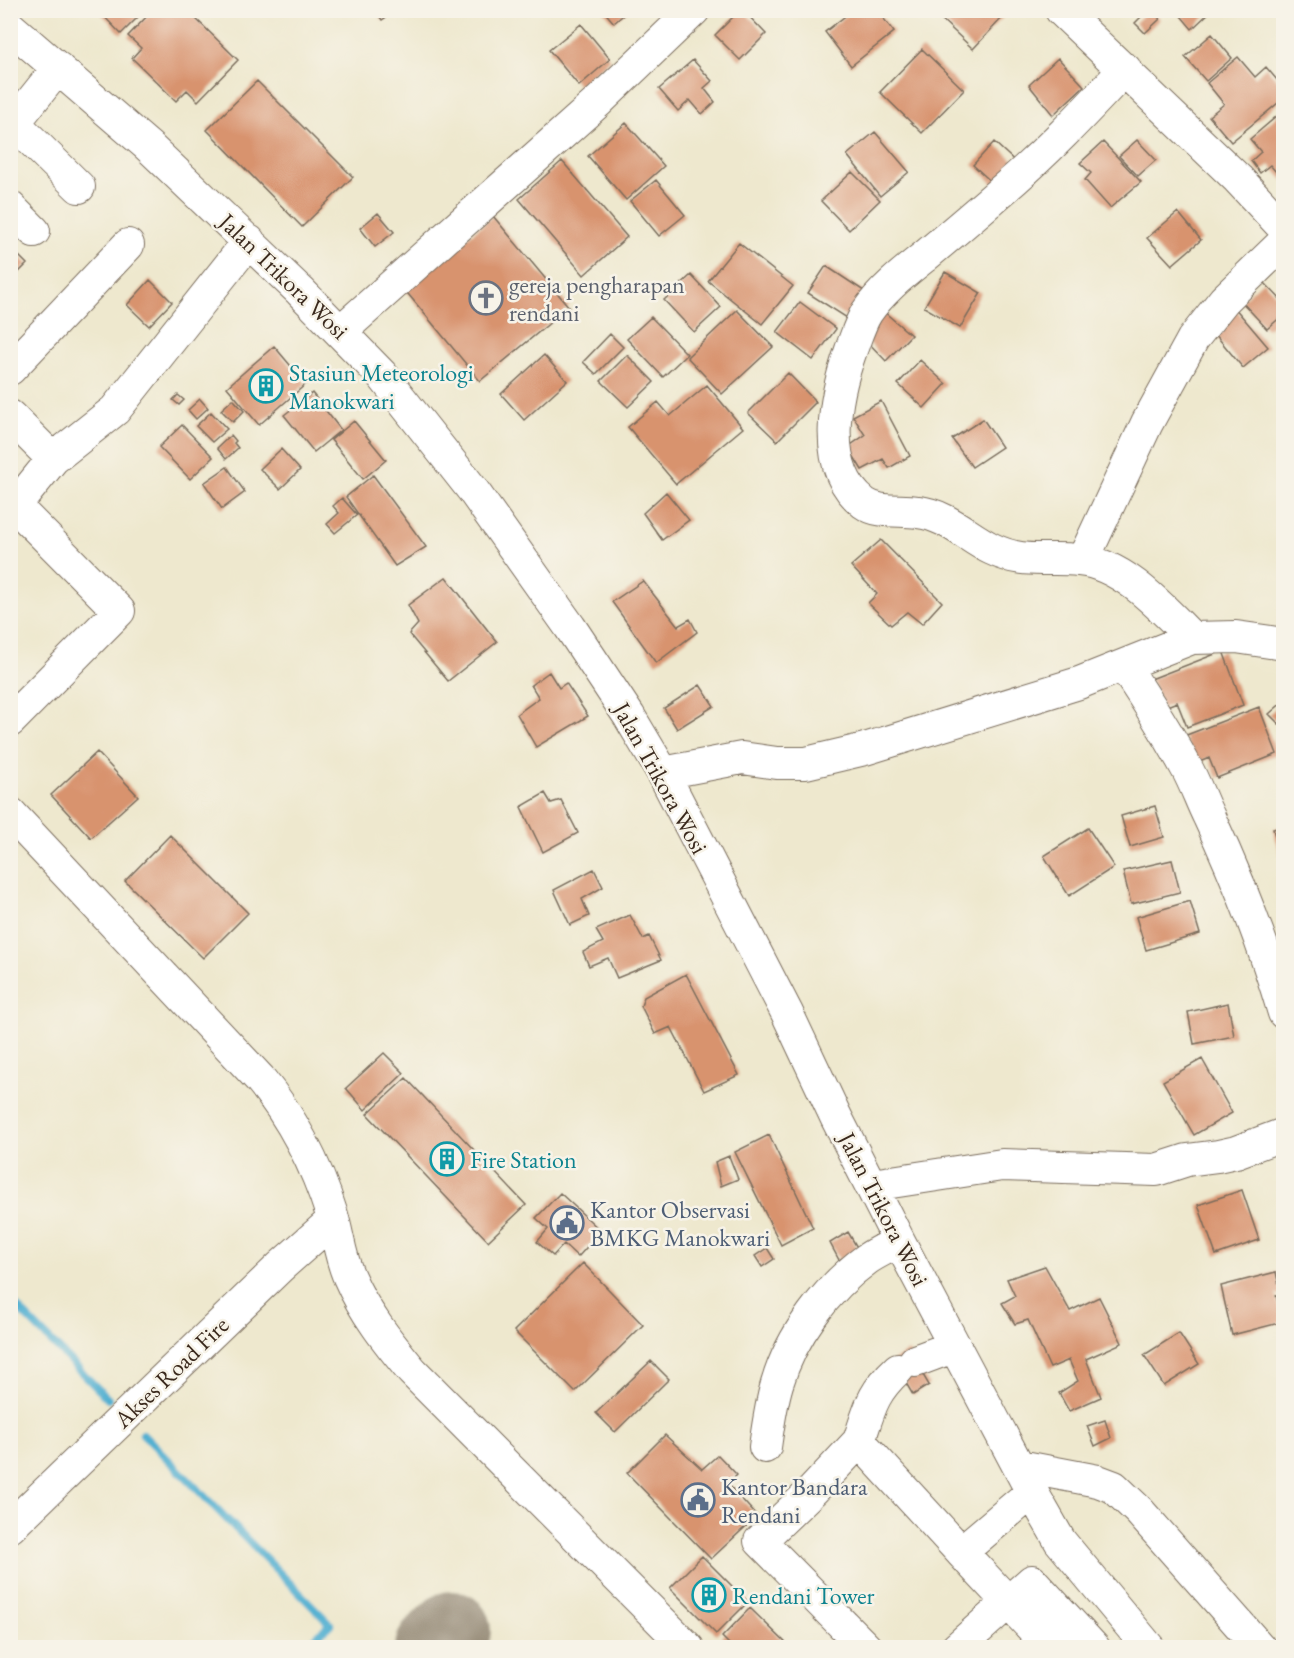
<svg xmlns="http://www.w3.org/2000/svg" width="1294" height="1658" viewBox="0 0 1294 1658" font-family="'EB Garamond',serif">
	<style>
		.lines { fill: none; stroke-linecap: round; stroke-linejoin: round }
		.stream { stroke: #53b0d1; stroke-width: 8 }
		.taxiway { stroke: #948976; stroke-width: 78 }
		.building { fill: #d8936e }
		.minor-casing { stroke: #7a6c5c; stroke-width: 34 }
		.minor { stroke: #fff; stroke-width: 32 }
		.labels { text-anchor: middle; dominant-baseline: central; stroke-width: 5; stroke-linejoin: round; paint-order: stroke }
		.street-label { font-size: 24px; fill: #3b2a1e; stroke: #f7f3e8 }
		.worship-label { font-size: 24px; fill: #5b616d; stroke: #f7f3e8; text-anchor: start }
		.culture-label { font-size: 24px; fill: #0d838f; stroke: #f7f3e8; text-anchor: start }
		.service-label { font-size: 24px; fill: #4e5e75; stroke: #f7f3e8; text-anchor: start }
	</style>
	<rect width="100%" height="100%" fill="#f7f3e8"/>
	<filter id="ink" filterUnits="userSpaceOnUse"><feTurbulence type="fractalNoise" baseFrequency=".0167" numOctaves="2"/><feDisplacementMap in="SourceGraphic" scale="12" xChannelSelector="R" yChannelSelector="G"/><feConvolveMatrix kernelMatrix="1 2 1 2 8 2 1 2 1" color-interpolation-filters="sRGB"/></filter>
	<filter id="wash" filterUnits="userSpaceOnUse"><feTurbulence type="fractalNoise" baseFrequency=".008" numOctaves="4" result="noise"/><feDisplacementMap in="SourceGraphic" scale="24" xChannelSelector="R" yChannelSelector="G"/><feGaussianBlur stdDeviation="1.35" result="paint"/><feColorMatrix in="noise" values="0 0 0 0 0 0 0 0 0 0 0 0 0 0 0 0 0 1.4 0 .05"/><feComposite in="paint" operator="in"/></filter>
	<g filter="url(#wash)">
		<rect width="100%" height="100%" fill="#eee8ce"/>
		<g class="lines">
			<path class="stream" d="M10,1300l98,99
				M143,1434l187,190 -25,24"/>
			<path class="taxiway" d="M434,1648l18,-18"/>
		</g>
		<g id="blocks">
			<path class="building" d="M98,10h47l-24,24z
				M153,10h40l-3,3 48,47 -40,41 -11,-11 -11,11 -44,-43 9,-10 -13,-12z
				M375,10h22l-15,10z
				M603,10h26l-15,13z
				M740,10h3l23,24 -26,26 -25,-25z
				M853,10h24l17,22 -43,34 -26,-34z
				M941,10h55l7,7 -30,32 -36,-34z
				M1148,10h3l9,9 -15,14 -10,-10z
				M1176,10h36l-20,19z
				M581,24l29,35 -31,27 -30,-36z
				M1212,34l20,24 -26,23 -21,-24z
				M922,49l42,41 -42,43 -42,-41z
				M1238,57l17,20 11,-10 18,21v10l-53,44 -22,-26 15,-12 -17,-21z
				M1058,58l26,28 -31,29 -24,-30z
				M693,60l19,21 -8,7 11,14 -13,12 -12,-14 -12,11 -19,-22z
				M257,81l96,96 -51,50 -95,-97z
				M1284,110v71l-14,-16 -10,8 -9,-12 10,-9 -11,-13z
				M626,123l38,43 -38,34 -38,-44z
				M875,132l34,40 -29,24 -33,-41z
				M1137,140l19,20 -18,16 -19,-20z
				M994,142l26,24 -21,23 -26,-24z
				M1103,142l38,40 -31,26 -25,-28 6,-7 -11,-10z
				M562,161l65,76 -43,38 -65,-76z
				M852,172l28,28 -31,30 -28,-29z
				M656,180l29,35 -26,21 -29,-35z
				M1178,212l23,28 -29,25 -25,-27z
				M378,213l16,19 -19,15 -15,-19z
				M493,216l76,91 -89,74 -76,-92z
				M739,243l54,43 -31,38 -54,-43z
				M10,247l17,17 -17,17z
				M826,266l38,25 -17,27 -39,-25z
				M945,272l36,21 -21,35 -36,-21z
				M691,275l30,32 -27,25 -30,-32z
				M150,280l22,22 -23,24 -22,-21z
				M1263,281l21,22v11l-17,15 -26,-28z
				M800,302l36,27 -23,31 -36,-28z
				M1234,307l34,40 -25,21 -33,-40z
				M737,310l36,37 -51,47 -35,-37z
				M882,310l29,25 -25,26 -25,-26z
				M651,317l36,37 -24,23 -36,-38z
				M610,334l13,13 -27,27 -13,-12z
				M274,346l32,38 -47,41 -32,-38z
				M544,355l23,26 -43,39 -23,-26z
				M627,355l27,27 -26,25 -27,-26z
				M920,360l26,24 -22,24 -26,-24z
				M788,373l28,29 -39,39 -29,-28z
				M707,385l36,43 -67,56 -48,-57 30,-25 12,14z
				M312,393l29,37 -27,22 -30,-37z
				M178,395l6,5 -5,5 -6,-5z
				M200,399l8,9 -12,11 -8,-9z
				M233,399l11,12 -11,11 -12,-12z
				M881,401l29,55 -21,12 -6,-9 -21,11 -14,-23 17,-12 -12,-19z
				M211,412l16,17 -15,13 -16,-16z
				M983,419l19,28 -30,20 -20,-28z
				M354,421l32,39 -23,19 -32,-39z
				M182,425l31,32 -23,22 -31,-32z
				M231,435l5,6 -2,2 4,5 -12,11 -9,-11z
				M281,449l19,21 -20,19 -20,-20z
				M227,467l18,25 -23,17 -18,-26z
				M373,475l53,72 -31,19 -49,-69z
				M666,492l23,28 -27,20 -19,-27z
				M342,498l15,17 -22,18 -8,-9 12,-11 -6,-7z
				M881,540l61,62 -20,22 -15,-12 -16,13 -23,-22 9,-9 -26,-28z
				M446,577l51,65 -49,39 -39,-47 9,-10 -10,-19z
				M643,581l35,45 12,-7 7,13 -41,31 -44,-61z
				M1223,651l20,54 -56,22 -10,-25 -15,6 -11,-29z
				M549,672l10,16 7,-5 22,33 -52,31 -19,-33 22,-16 -8,-13z
				M700,685l14,21 -37,23 -13,-21z
				M1284,701v28l-15,-15z
				M1259,707l18,47 -60,24 -8,-20 -14,6 -11,-28z
				M97,752l41,44 -47,42 -40,-43z
				M545,793l6,10 10,-3 17,33 -35,19 -22,-45z
				M1155,806l9,31 -34,10 -9,-31z
				M1284,826v36l-1,1 -10,-34z
				M1088,828l26,39 -45,29 -25,-40z
				M170,835l78,78 -45,45 -78,-77z
				M1172,860l8,32 -49,12 -8,-33z
				M594,869l9,18 -21,12 7,17 -19,9 -16,-35z
				M1190,901l10,33 -54,16 -10,-33z
				M630,915l13,24 6,-3 12,24 -44,18 -9,-20 -19,8 -6,-14 20,-10 -7,-12z
				M686,974l53,101 -35,16 -33,-64 -16,7 -14,-28 3,-9z
				M1228,1003l6,33 -40,8 -6,-32z
				M384,1053l20,20 -39,37 -19,-22z
				M1202,1059l30,54 -38,22 -31,-54z
				M406,1078l120,127 -38,36 -121,-127z
				M769,1135l44,93 -32,17 -46,-93z
				M729,1156l9,23 -17,7 -6,-24z
				M1242,1190l17,50 -43,15 -18,-50z
				M560,1193l41,38 -23,26 -14,-13 -11,12 -16,-14 11,-13 -12,-11z
				M848,1232l10,17 -19,11 -9,-17z
				M767,1248l7,11 -12,8 -7,-11z
				M583,1263l60,62 -68,67 -61,-61z
				M1045,1266l25,45 29,-14 23,46 -36,16 15,38 -32,14 -10,-18 19,-12 -9,-21 -19,8 -22,-48 -13,4 -13,-21 13,-7 -8,-17z
				M1276,1272l5,22 -5,1 7,27 -51,13 -11,-49z
				M1179,1333l20,31 -35,22 -20,-31z
				M909,1351l20,34 -16,10 -20,-34z
				M651,1361l18,18 -54,53 -19,-19z
				M1105,1420l6,18 -16,8 -8,-20z
				M665,1435l37,34 16,-14 19,20 -9,9 29,32 -46,43 -84,-86z
				M702,1556l46,46 -32,32 -46,-46z
				M750,1608l41,40h-58l-11,-11z"/>
		</g>
	</g>
	<g filter="url(#ink)">
		<use href="#blocks" fill-opacity="0" stroke="#7a6c5c" stroke-width="1.5"/>
		<g class="lines">
			<defs>
				<path id="minor" d="M1061,10l177,169 46,49
					M10,27l138,119 152,145 82,84 90,114 98,138 59,89 34,57 124,240 49,104 63,124 133,251 28,49 89,107
					M1125,69c-42,45 -80,85 -126,124 -25,22 -50,43 -75,64 -20,16 -42,33 -57,55 -7,11 -11,25 -16,38 -16,45 -32,118 13,153 15,11 36,6 54,9 29,3 49,25 74,37 33,16 53,7 87,11 44,4 83,48 113,78
					M15,124l64,63
					M10,128l48,-60
					M10,207l24,24
					M341,331l258,-230 95,-91
					M10,369l118,-124
					M10,416l43,43
					M10,501l109,110 -109,110
					M15,506l38,-47 62,-49 134,-169
					M1083,560l64,-137 46,-84 31,-39 60,-58
					M1124,666c22,33 43,66 62,101 9,16 15,34 23,50 30,64 55,128 75,196
					M663,773l79,-15 35,5h29l59,-14 214,-66 113,-45 44,-1 48,7
					M10,813l250,266c34,41 56,85 72,136 6,20 8,42 17,62 15,35 39,65 63,94l276,277
					M872,1185l130,-20 154,5 31,-10 31,-4 18,-4 48,-18
					M915,1361l40,-15
					M898,1369c-26,24 -28,39 -39,72l102,111 71,-60
					M859,1441l-46,49 -53,51 106,107
					M765,1447c3,-21 6,-43 12,-63 14,-48 50,-96 90,-125 10,-7 22,-12 32,-18
					M1019,1466l79,15 16,6 25,24 121,137
					M10,1527l270,-260 53,-47
					M961,1552l90,96
					M957,1648l75,-67 62,67"/>
			</defs>
			<use href="#minor" class="minor-casing"/>
			<use href="#minor" class="minor"/>
		</g>
	</g>
	<defs>
		<symbol id="church-ring" viewBox="-11 -11 22 22"><circle r="9.5" fill="#f7f3e8" stroke="#6b7280" stroke-width="1.5"/><path d="M-1.2-6h2.4v3.5h3.3v2.4h-3.3V6h-2.4V-.1h-3.3v-2.4h3.3Z" fill="#6b7280"/></symbol>
		<symbol id="building-ring" viewBox="-11 -11 22 22"><circle r="9.5" fill="#f7f3e8" stroke="#0f9aa8" stroke-width="1.5"/><path d="M-4-6H4V6H1V3H-1V6H-4ZM-2.5-4.3h1.7v1.8h-1.7ZM.8-4.3h1.7v1.8H.8ZM-2.5-1h1.7V.8h-1.7ZM.8-1h1.7V.8H.8Z" fill="#0f9aa8"/></symbol>
		<symbol id="civic-ring" viewBox="-11 -11 22 22"><circle r="9.5" fill="#f7f3e8" stroke="#5c6f8a" stroke-width="1.5"/><path d="M-.6-6.5H3V-4.5H.6V-3L4-1V1h2V6H-6V1h2V-1L-.6-3ZM-1.2 2.5V6h2.4V2.5Z" fill="#5c6f8a"/></symbol>
	</defs>
	<g fill-rule="evenodd">
		<use href="#church-ring" x="467" y="279" width="38" height="38"/>
		<use href="#building-ring" x="247" y="367" width="38" height="38"/>
		<use href="#building-ring" x="428" y="1140" width="38" height="38"/>
		<use href="#civic-ring" x="548" y="1204" width="38" height="38"/>
		<use href="#civic-ring" x="679" y="1481" width="38" height="38"/>
		<use href="#building-ring" x="690" y="1576" width="38" height="38"/>
	</g>
	<g class="labels">
		<g class="street-label">
			<text transform="translate(284 276) rotate(44)">Jalan Trikora Wosi</text>
			<text transform="translate(661 778) rotate(61)">Jalan Trikora Wosi</text>
			<text transform="translate(884 1209) rotate(63)">Jalan Trikora Wosi</text>
			<text transform="translate(171 1372) rotate(-44)">Akses Road Fire</text>
		</g>
		<g class="worship-label">
			<text x="509" y="284">gereja pengharapan<tspan x="509" dy="28">rendani</tspan></text>
		</g>
		<g class="culture-label">
			<text x="289" y="372">Stasiun Meteorologi<tspan x="289" dy="28">Manokwari</tspan></text>
			<text x="470" y="1159">Fire Station</text>
			<text x="732" y="1595">Rendani Tower</text>
		</g>
		<g class="service-label">
			<text x="590" y="1209">Kantor Observasi<tspan x="590" dy="28">BMKG Manokwari</tspan></text>
			<text x="721" y="1486">Kantor Bandara<tspan x="721" dy="28">Rendani</tspan></text>
		</g>
	</g>
	<rect width="1294" height="1658" fill="none" stroke="#f7f3e8" stroke-width="36"/>
</svg>
